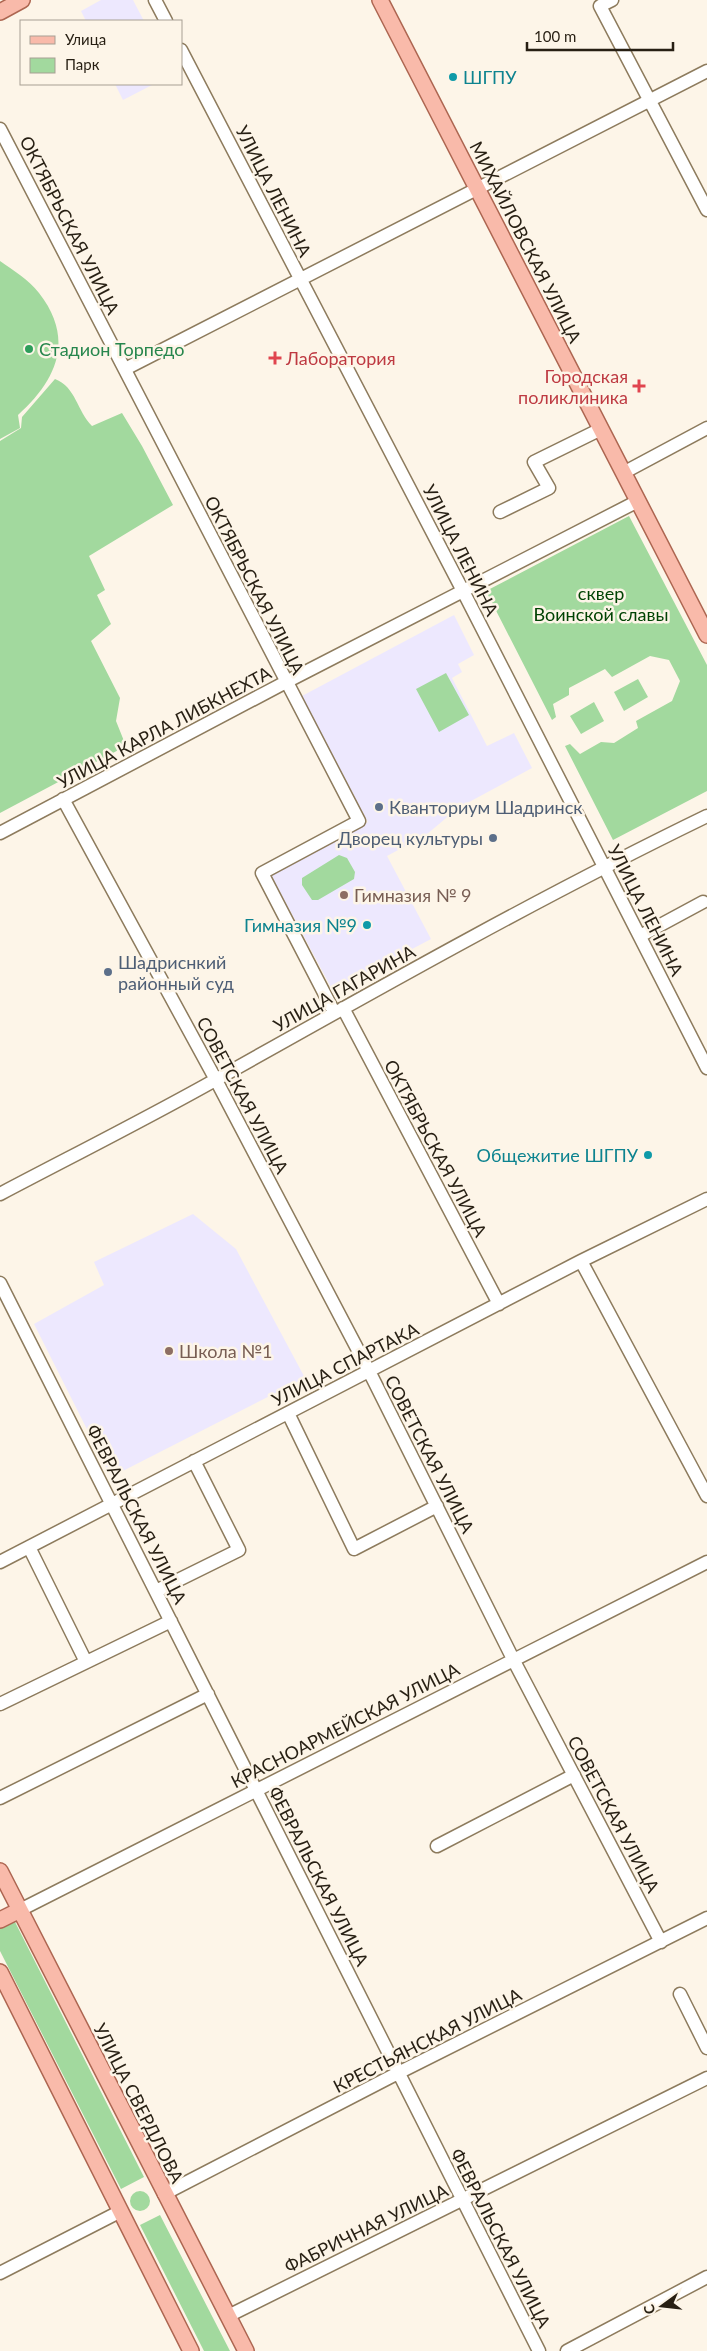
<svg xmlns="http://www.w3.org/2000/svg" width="707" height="2351" viewBox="0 0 707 2351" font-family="Lato,sans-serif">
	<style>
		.education { fill: #ede8fe }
		.green { fill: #a2d99e }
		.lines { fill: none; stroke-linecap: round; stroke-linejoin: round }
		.minor-casing { stroke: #8d7b5d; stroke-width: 15 }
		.major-casing { stroke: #ad6651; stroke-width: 18 }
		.minor { stroke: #fff; stroke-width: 12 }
		.major { stroke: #f9baaa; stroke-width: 15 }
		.culture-dot { fill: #0f9aa8; stroke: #fdf5e8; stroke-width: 2 }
		.leisure-dot { fill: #2e9e5b; stroke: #fdf5e8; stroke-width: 2 }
		.health-dot { fill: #e0444e; stroke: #fdf5e8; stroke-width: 2 }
		.service-dot { fill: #5c6f8a; stroke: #fdf5e8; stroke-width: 2 }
		.education-dot { fill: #8d6e63; stroke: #fdf5e8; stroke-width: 2 }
		.labels { text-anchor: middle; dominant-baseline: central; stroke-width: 5; stroke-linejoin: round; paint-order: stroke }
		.culture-label { font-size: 18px; fill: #0d838f; stroke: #fdf5e8; text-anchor: end }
		.street-label { font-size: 18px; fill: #271f13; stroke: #fdf5e8 }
		.leisure-label { font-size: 18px; fill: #27864d; stroke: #fdf5e8; text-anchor: start }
		.health-label { font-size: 18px; fill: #be3a42; stroke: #fdf5e8; text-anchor: start }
		.park-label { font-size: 18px; fill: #004303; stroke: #fdf5e8 }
		.service-label { font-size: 18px; fill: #4e5e75; stroke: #fdf5e8; text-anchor: start }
		.education-label { font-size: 18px; fill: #785e54; stroke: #fdf5e8; text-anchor: start }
	</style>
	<rect width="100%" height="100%" fill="#fdf5e8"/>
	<path class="education" d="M101,0h32l11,21h-58l-5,-10z
		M115,84h39l-31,16z
		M454,615l20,40 -16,9 4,8 -10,6 35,68 27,-13 18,35 -74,40 -32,27 -39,21 44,83 -98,52 -62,-116 97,-53 -66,-126z
		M193,1214l43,35 69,129 -194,99 -77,-153 70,-39 -10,-23z"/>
	<path class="green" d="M0,261c13,9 29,19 39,32 36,46 18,87 -21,122l2,13 -20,11z
		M55,379c21,8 22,32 37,47l30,-13 20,33 31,59 -84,51 16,34 -8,5 14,29 -20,17 29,57 -4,23 10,25 -126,67v-372l21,-13 1,-11z
		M629,516l78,149v126l-94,49 -48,-94 5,-2 10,10 21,-12 13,1 24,-15 -2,-7 36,-20 8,-20 -11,-21 -19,-4 -38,21 -7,-8 -36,19v7l-16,9 3,13 -4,3 -66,-129z
		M446,673l23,42 -30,17 -23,-43z
		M638,679l10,18 -24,14 -10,-19z
		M594,702l10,19 -23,13 -11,-18z
		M339,855l8,3 8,14 -1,7 -36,21h-6l-10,-15v-7z
		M14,1920l130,257 -23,12 -121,-238v-23z
		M130 2201a10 10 0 1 1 20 0a10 10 0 1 1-20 0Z
		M160,2215l70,136h-26l-64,-126z"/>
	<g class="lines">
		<defs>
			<path id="minor" d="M155,0l11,21
				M612,0l-12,6 107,204
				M181,50l282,541 244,477
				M0,129l359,692 -97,52 72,139
				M125,369l582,-298
				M623,473l84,-45
				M500,512l49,-24 -15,-26 67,-33
				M63,799l153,281 153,291 145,290 147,281
				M0,833l286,-151 352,-181
				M640,936l63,-34
				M343,1008l156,296
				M0,1194c72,-38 146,-75 217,-115 162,-91 323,-182 490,-263
				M581,1261l126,235
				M0,1283l539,1068
				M288,1413l66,136 83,-43
				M29,1547l57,115
				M0,1562l581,-301 126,-62
				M156,1591l83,-41 -45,-89
				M0,1704l171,-83
				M0,1798l208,-104
				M437,1846l137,-71
				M20,1910l687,-348
				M680,1994l27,54
				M164,2194l234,-121 309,-155
				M0,2273l121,-62
				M228,2316l479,-238
				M567,2351l140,-74"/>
			<path id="major" d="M380,0l327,635
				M0,12l22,-12
				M0,1871l246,480
				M0,1920l20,-10
				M0,1972l191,379"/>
		</defs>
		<use href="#minor" class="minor-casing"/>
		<use href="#major" class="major-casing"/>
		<use href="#minor" class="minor"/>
		<use href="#major" class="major"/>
	</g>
	<g class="culture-dot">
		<circle cx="453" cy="77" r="5"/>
		<circle cx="367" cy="925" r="5"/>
		<circle cx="648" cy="1155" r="5"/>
	</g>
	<circle class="leisure-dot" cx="29" cy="349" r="5"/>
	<g class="health-dot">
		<path d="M272.5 350.5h5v5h5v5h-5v5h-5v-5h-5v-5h5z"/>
		<path d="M636.5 378.5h5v5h5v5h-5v5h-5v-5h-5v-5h5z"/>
	</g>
	<g class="service-dot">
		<circle cx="379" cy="807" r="5"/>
		<circle cx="493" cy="838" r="5"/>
		<circle cx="108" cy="972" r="5"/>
	</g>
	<g class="education-dot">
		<circle cx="344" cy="895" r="5"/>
		<circle cx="169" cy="1351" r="5"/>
	</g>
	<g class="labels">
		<g class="culture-label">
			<text x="463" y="77" text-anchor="start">ШГПУ</text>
			<text x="357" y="925">Гимназия №9</text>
			<text x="638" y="1155">Общежитие ШГПУ</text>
		</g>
		<g class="street-label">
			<text transform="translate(274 191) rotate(63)">УЛИЦА ЛЕНИНА</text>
			<text transform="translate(70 225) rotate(63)">ОКТЯБРЬСКАЯ УЛИЦА</text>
			<text transform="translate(526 242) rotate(63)">МИХАЙЛОВСКАЯ УЛИЦА</text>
			<text transform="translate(461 550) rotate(63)">УЛИЦА ЛЕНИНА</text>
			<text transform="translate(255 585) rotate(63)">ОКТЯБРЬСКАЯ УЛИЦА</text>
			<text transform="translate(164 727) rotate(-28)">УЛИЦА КАРЛА ЛИБКНЕХТА</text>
			<text transform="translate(646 910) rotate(63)">УЛИЦА ЛЕНИНА</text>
			<text transform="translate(344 988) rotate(-29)">УЛИЦА ГАГАРИНА</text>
			<text transform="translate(243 1095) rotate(62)">СОВЕТСКАЯ УЛИЦА</text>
			<text transform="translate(436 1148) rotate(62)">ОКТЯБРЬСКАЯ УЛИЦА</text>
			<text transform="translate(345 1364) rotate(-27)">УЛИЦА СПАРТАКА</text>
			<text transform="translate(430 1454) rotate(63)">СОВЕТСКАЯ УЛИЦА</text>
			<text transform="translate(137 1514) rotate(63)">ФЕВРАЛЬСКАЯ УЛИЦА</text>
			<text transform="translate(345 1725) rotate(-27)">КРАСНОАРМЕЙСКАЯ УЛИЦА</text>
			<text transform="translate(614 1814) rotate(62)">СОВЕТСКАЯ УЛИЦА</text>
			<text transform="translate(319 1876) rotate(63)">ФЕВРАЛЬСКАЯ УЛИЦА</text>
			<text transform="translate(427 2040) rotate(-27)">КРЕСТЬЯНСКАЯ УЛИЦА</text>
			<text transform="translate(139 2103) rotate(63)">УЛИЦА СВЕРДЛОВА</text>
			<text transform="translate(366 2228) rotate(-26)">ФАБРИЧНАЯ УЛИЦА</text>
			<text transform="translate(501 2238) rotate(63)">ФЕВРАЛЬСКАЯ УЛИЦА</text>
		</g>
		<g class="leisure-label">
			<text x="39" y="349">Стадион Торпедо</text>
		</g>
		<g class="health-label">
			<text x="286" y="358">Лаборатория</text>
			<text x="628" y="376" text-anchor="end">Городская<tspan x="628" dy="21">поликлиника</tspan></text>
		</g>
		<g class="park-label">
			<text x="601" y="593">сквер<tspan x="601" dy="21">Воинской славы</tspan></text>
		</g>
		<g class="service-label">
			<text x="389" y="807">Кванториум Шадринск</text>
			<text x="483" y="838" text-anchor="end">Дворец культуры</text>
			<text x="118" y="962">Шадриснкий<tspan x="118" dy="21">районный суд</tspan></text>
		</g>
		<g class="education-label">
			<text x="354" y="895">Гимназия № 9</text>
			<text x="179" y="1351">Школа №1</text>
		</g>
	</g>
	<rect x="20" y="20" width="162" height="65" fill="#fdf5e8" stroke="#a79f93"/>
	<rect x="30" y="36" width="25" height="8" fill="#f9baaa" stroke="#a79f93"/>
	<text x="65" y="45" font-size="15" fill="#271f13">Улица</text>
	<rect x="30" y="58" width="25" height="15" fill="#a2d99e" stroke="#a79f93"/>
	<text x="65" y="70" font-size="15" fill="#271f13">Парк</text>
	<g transform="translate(662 2306) rotate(255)" stroke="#fdf5e8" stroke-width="4" paint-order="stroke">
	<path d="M0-4L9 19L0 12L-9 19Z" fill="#271f13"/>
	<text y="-8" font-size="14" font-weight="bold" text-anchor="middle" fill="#271f13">С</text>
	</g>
	<path d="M527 42v8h146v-8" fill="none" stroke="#271f13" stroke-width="2.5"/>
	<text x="534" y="42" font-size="15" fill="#271f13" stroke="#fdf5e8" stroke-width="4" paint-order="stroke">100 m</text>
</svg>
